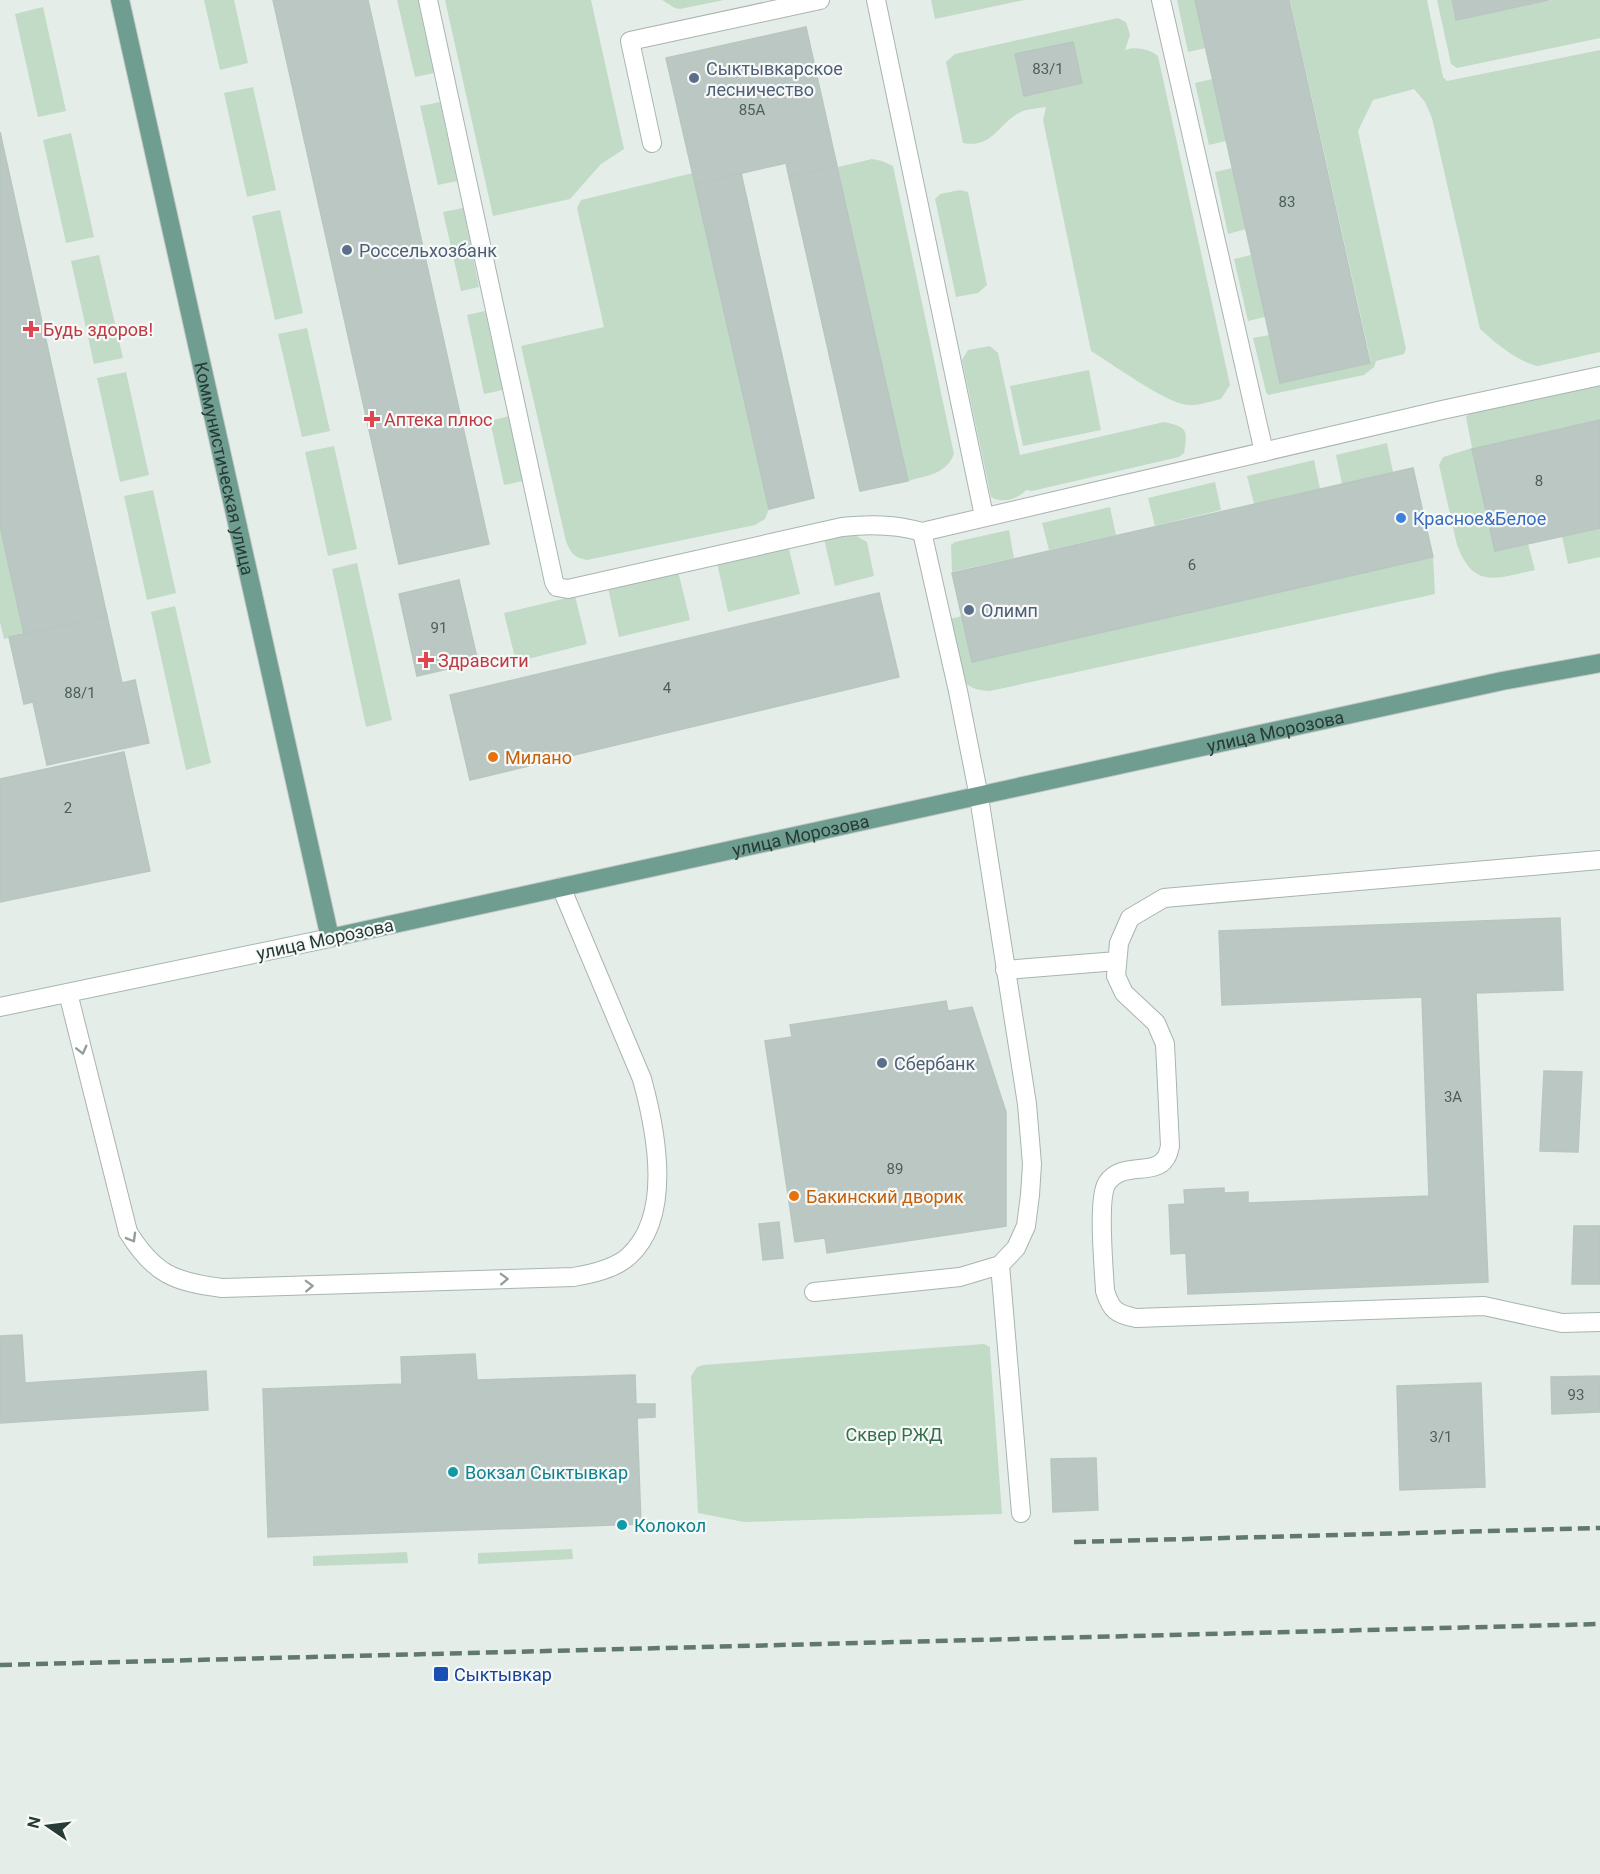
<svg xmlns="http://www.w3.org/2000/svg" width="1600" height="1874" viewBox="0 0 1600 1874" font-family="Roboto,sans-serif">
	<style>
		.green { fill: #c1dbc7 }
		.building { fill: #bbc7c2; stroke: #b8c6c0; stroke-width: 1.5 }
		.lines { fill: none; stroke-linecap: round; stroke-linejoin: round }
		.lane-casing { stroke: #a8b4b0; stroke-width: 20 }
		.street-casing { stroke: #a8b4b0; stroke-width: 20 }
		.secondary-casing { stroke: #a5b7b0; stroke-width: 20 }
		.primary-casing { stroke: #c3c8c7; stroke-width: 20 }
		.lane { stroke: #fff; stroke-width: 18 }
		.street { stroke: #fff; stroke-width: 18 }
		.secondary { stroke: #fff; stroke-width: 18 }
		.primary { stroke: #6f9d90; stroke-width: 18 }
		.rail { stroke: #617871; stroke-width: 4.5; stroke-dasharray: 12 6; stroke-linecap: butt }
		.oneway { stroke: #939e9a }
		.service-dot { fill: #5c6f8a; stroke: #f6f9f7; stroke-width: 2 }
		.health-dot { fill: #e0444e; stroke: #f6f9f7; stroke-width: 2 }
		.shop-dot { fill: #3f7fe0; stroke: #f6f9f7; stroke-width: 2 }
		.food-dot { fill: #e8710a; stroke: #f6f9f7; stroke-width: 2 }
		.culture-dot { fill: #0f9aa8; stroke: #f6f9f7; stroke-width: 2 }
		.transit-dot { fill: #1a4fb4; stroke: #f6f9f7; stroke-width: 2 }
		.labels { text-anchor: middle; dominant-baseline: central; stroke-width: 4.5; stroke-linejoin: round; paint-order: stroke }
		.number-label { font-size: 15px; fill: #4c5f59 }
		.service-label { font-size: 18px; fill: #4e5e75; stroke: #f6f9f7; text-anchor: start }
		.health-label { font-size: 18px; fill: #be3a42; stroke: #f6f9f7; text-anchor: start }
		.street-label { font-size: 18px; fill: #273c36; stroke: #f6f9f7 }
		.shop-label { font-size: 18px; fill: #366cbe; stroke: #f6f9f7; text-anchor: start }
		.food-label { font-size: 18px; fill: #c56008; stroke: #f6f9f7; text-anchor: start }
		.park-label { font-size: 18px; fill: #356f4a; stroke: #f6f9f7 }
		.culture-label { font-size: 18px; fill: #0d838f; stroke: #f6f9f7; text-anchor: start }
		.transit-label { font-size: 18px; fill: #164399; stroke: #f6f9f7; text-anchor: start }
	</style>
	<rect width="100%" height="100%" fill="#e5ede9"/>
	<path class="green" d="M204,0h30l14,63 -28,7z
		M397,0h21l16,73 -19,4z
		M445,0h146l33,149 -23,15 -31,35 -77,17z
		M662,0h62l-44,9 -5,-1z
		M931,0h93l-89,19z
		M1177,0h18l11,48 -18,4z
		M1290,0h137l16,77 4,4 153,-31v302l-62,14c-22,-5 -41,-22 -58,-37l-48,-211 -7,-16 -11,-13 -41,11 -15,31 48,218 -2,5 -28,7 -2,6 -10,8 -96,20 -2,-3 -13,-54 16,-3 12,48 90,-21z
		M1437,0h14l5,20 96,-20h48v38l-143,30 -6,-4z
		M43,7l23,104 -28,6 -23,-103z
		M1118,18l8,4 4,13 -5,15c10,-4 25,-1 33,6l72,329 -9,14c-10,2 -23,7 -33,6 -21,-1 -77,-42 -97,-54l-48,-231 3,-13c-7,1 -17,2 -23,4 -24,10 -29,38 -60,32l-17,-81 9,-8z
		M1212,79l14,62 -17,4 -14,-62z
		M253,87l23,103 -29,7 -23,-104z
		M440,102l17,79 -19,4 -18,-79z
		M71,133l23,104 -28,6 -23,-103z
		M872,159l10,2 11,5 61,288c-9,21 -26,21 -46,27l-70,-314z
		M1232,168l14,61 -18,5 -13,-62z
		M693,173l76,336 -4,10 -10,6 -168,35c-13,-2 -17,-8 -21,-19l-45,-195 83,-19 -27,-119 4,-8z
		M960,190l8,2 19,93 -9,8 -22,4 -21,-98 5,-5z
		M463,208l16,79 -18,4 -18,-79z
		M280,210l23,103 -28,7 -23,-104z
		M99,255l24,103 -29,6 -23,-103z
		M1251,255l14,62 -17,4 -14,-62z
		M485,311l18,79 -19,4 -17,-79z
		M307,328l23,103 -28,6 -24,-103z
		M990,346l8,7 22,102 144,-33c23,5 24,7 20,31l-5,4 -147,34 -6,-1c-8,9 -24,14 -35,7l-29,-137 6,-10z
		M1089,370l12,60 -78,16 -13,-60z
		M126,372l23,103 -29,7 -23,-104z
		M1600,384v36l-128,29 23,102 33,-7 7,26c-39,8 -61,20 -78,-25l-18,-80 4,-8 29,-9 -6,-31 4,-4z
		M509,416l14,65 -19,4 -14,-64z
		M1387,443l6,29 -51,12 -6,-29z
		M334,446l23,103 -29,7 -23,-104z
		M1314,460l6,29 -66,15 -7,-28z
		M1215,482l6,28 -66,16 -7,-28z
		M153,490l23,103 -29,7 -23,-104z
		M1110,507l6,28 -67,15 -7,-27z
		M0,528l24,106 -20,5 -4,-17z
		M1600,528v29l-32,7 -6,-28z
		M1009,530l5,28 -62,14 -1,-27 4,-3z
		M855,535l12,7 7,34 -39,10 -11,-47z
		M788,545l12,49 -72,18 -11,-49z
		M1433,557l2,37 -445,97c-10,-1 -18,-1 -25,-9l-15,-63 12,-3 11,46z
		M357,563l35,157 -26,7 -34,-158z
		M678,571l12,49 -71,17 -11,-49z
		M575,596l12,48 -71,18 -12,-49z
		M175,606l36,157 -25,7 -35,-158z
		M984,1344l6,3v4l12,163 -258,8 -46,-9 -7,-137 6,-9 6,-2z
		M572,1549l1,10 -95,5v-11z
		M407,1552l1,11 -95,3v-10z"/>
	<path class="building" d="M273,0h95l121,544 -90,20z
		M1195,0h94l81,363 -90,20z
		M1452,0h97l-93,20z
		M806,27l31,139 -48,11 -3,-14 -91,21 -29,-126z
		M1073,42l9,41 -58,13 -9,-42z
		M0,132l107,484 -83,18 -24,-108z
		M837,166l71,315 -48,10 -71,-314z
		M741,173l73,325 -45,11 -74,-325z
		M1600,420v108l-105,23 -23,-102z
		M1413,468l20,89 -461,105 -20,-89z
		M459,580l19,82 -61,14 -18,-82z
		M879,593l20,84 -429,103 -20,-85z
		M107,616l15,67 13,-3 14,63 -102,22 -14,-63 -9,2 -15,-67z
		M124,752l26,119 -150,31v-123z
		M1560,918l3,72 -87,3 12,289 -300,12 -2,-41 -15,1 -2,-49 16,-1 -1,-14 40,-2v5l24,-1v11l181,-7 -7,-199 -200,8 -3,-74z
		M946,1001l2,10 24,-4 34,105v114l-179,27 -2,-15 -30,4 -30,-201 27,-4 -2,-12z
		M1544,1071l38,1 -4,80 -38,-1z
		M779,1222l4,36 -20,2 -4,-36z
		M1574,1226h26v58h-28z
		M22,1335l3,48 181,-12 2,39 -208,13v-87z
		M475,1354l2,26 158,-5 1,29h19v13l-18,1 4,106 -373,13 -5,-148 139,-5 -1,-27z
		M1600,1376v36l-48,2 -1,-37z
		M1481,1383l4,104 -85,3 -3,-104z
		M1096,1458l2,52 -45,2 -2,-53z"/>
	<g class="lines">
		<defs>
			<path id="lane" d="M428,0l126,582 3,5 11,2 274,-62c28,-3 53,-3 80,5l520,-122 158,-34
				M876,0l108,516
				M652,143l-22,-102 190,-41
				M1600,860l-436,38 -34,20 -11,25 -3,33 8,17 32,30 9,21 5,102c-1,4 -2,10 -5,13 -11,17 -44,2 -58,24 -10,16 -3,86 -2,108 6,19 11,23 31,27l348,-12 78,17 38,-1
				M1005,970l112,-9
				M68,993l60,239c26,42 46,50 94,56l351,-11c18,-3 42,-8 56,-21 44,-40 27,-126 13,-177l-81,-192
				M1000,1265l21,248
				M814,1292l146,-15 40,-12 16,-17 10,-22 4,-31 2,-31 -5,-60 -48,-307 -21,-106 -36,-159"/>
			<path id="street" d="M1161,0l103,452"/>
			<path id="secondary" d="M0,1007l330,-69"/>
			<g id="primary">
				<path id="s1" d="M120,0l210,938 1172,-257 98,-18"/>
			</g>
		</defs>
		<use href="#lane" class="lane-casing"/>
		<use href="#street" class="street-casing"/>
		<use href="#secondary" class="secondary-casing"/>
		<use href="#primary" class="primary-casing"/>
		<use href="#lane" class="lane"/>
		<use href="#street" class="street"/>
		<use href="#secondary" class="secondary"/>
		<use href="#primary" class="primary"/>
		<path class="rail" d="M1074,1542l526,-14
			M0,1665l1600,-41"/>
	</g>
	<defs><path id="oneway-chevron" d="M-2-3.5L2.5 0L-2 3.5" fill="none" stroke-width="1.6" stroke-linecap="round" stroke-linejoin="round" transform="scale(1.5)"/></defs>
	<g class="oneway">
		<use href="#oneway-chevron" transform="translate(82 1050) rotate(76)"/>
		<use href="#oneway-chevron" transform="translate(132 1238) rotate(60)"/>
		<use href="#oneway-chevron" transform="translate(504 1279) rotate(-2)"/>
		<use href="#oneway-chevron" transform="translate(309 1286) rotate(-2)"/>
	</g>
	<g class="service-dot">
		<circle cx="694" cy="78" r="6"/>
		<circle cx="347" cy="250" r="6"/>
		<circle cx="969" cy="610" r="6"/>
		<circle cx="882" cy="1063" r="6"/>
	</g>
	<g class="health-dot">
		<path d="M28 320h6v6h6v6h-6v6h-6v-6h-6v-6h6z"/>
		<path d="M369 410h6v6h6v6h-6v6h-6v-6h-6v-6h6z"/>
		<path d="M423 651h6v6h6v6h-6v6h-6v-6h-6v-6h6z"/>
	</g>
	<circle class="shop-dot" cx="1401" cy="518" r="6"/>
	<g class="food-dot">
		<circle cx="493" cy="757" r="6"/>
		<circle cx="794" cy="1196" r="6"/>
	</g>
	<g class="culture-dot">
		<circle cx="453" cy="1472" r="6"/>
		<circle cx="622" cy="1525" r="6"/>
	</g>
	<rect class="transit-dot" x="433" y="1666" width="16" height="16" rx="3"/>
	<g class="labels">
		<g class="number-label">
			<text x="1048" y="69">83/1</text>
			<text x="752" y="110">85А</text>
			<text x="1287" y="202">83</text>
			<text x="1539" y="481">8</text>
			<text x="1192" y="565">6</text>
			<text x="439" y="628">91</text>
			<text x="667" y="688">4</text>
			<text x="80" y="693">88/1</text>
			<text x="68" y="808">2</text>
			<text x="1453" y="1097">3А</text>
			<text x="895" y="1169">89</text>
			<text x="1576" y="1395">93</text>
			<text x="1441" y="1437">3/1</text>
		</g>
		<g class="service-label">
			<text x="706" y="68">Сыктывкарское<tspan x="706" dy="21">лесничество</tspan></text>
			<text x="359" y="250">Россельхозбанк</text>
			<text x="981" y="610">Олимп</text>
			<text x="894" y="1063">Сбербанк</text>
		</g>
		<g class="health-label">
			<text x="43" y="329">Будь здоров!</text>
			<text x="384" y="419">Аптека плюс</text>
			<text x="438" y="660">Здравсити</text>
		</g>
		<g class="street-label">
			<text stroke="none"><textPath href="#s1" startOffset="480">Коммунистическая улица</textPath></text>
			<text stroke="none"><textPath href="#s1" startOffset="1929">улица Морозова</textPath></text>
			<text stroke="none"><textPath href="#s1" startOffset="1443">улица Морозова</textPath></text>
			<text transform="translate(325 939) rotate(-12)">улица Морозова</text>
		</g>
		<g class="shop-label">
			<text x="1413" y="518">Красное&amp;Белое</text>
		</g>
		<g class="food-label">
			<text x="505" y="757">Милано</text>
			<text x="806" y="1196">Бакинский дворик</text>
		</g>
		<g class="park-label">
			<text x="894" y="1434">Сквер РЖД</text>
		</g>
		<g class="culture-label">
			<text x="465" y="1472">Вокзал Сыктывкар</text>
			<text x="634" y="1525">Колокол</text>
		</g>
		<g class="transit-label">
			<text x="454" y="1674">Сыктывкар</text>
		</g>
	</g>
	<g transform="translate(48 1826) rotate(284)" stroke="#f6f9f7" stroke-width="4.5" paint-order="stroke">
	<path d="M0-4.5L10 22L0 15L-10 22Z" fill="#273c36"/>
	<text y="-9" font-size="16" font-weight="bold" text-anchor="middle" fill="#273c36">N</text>
	</g>
</svg>
